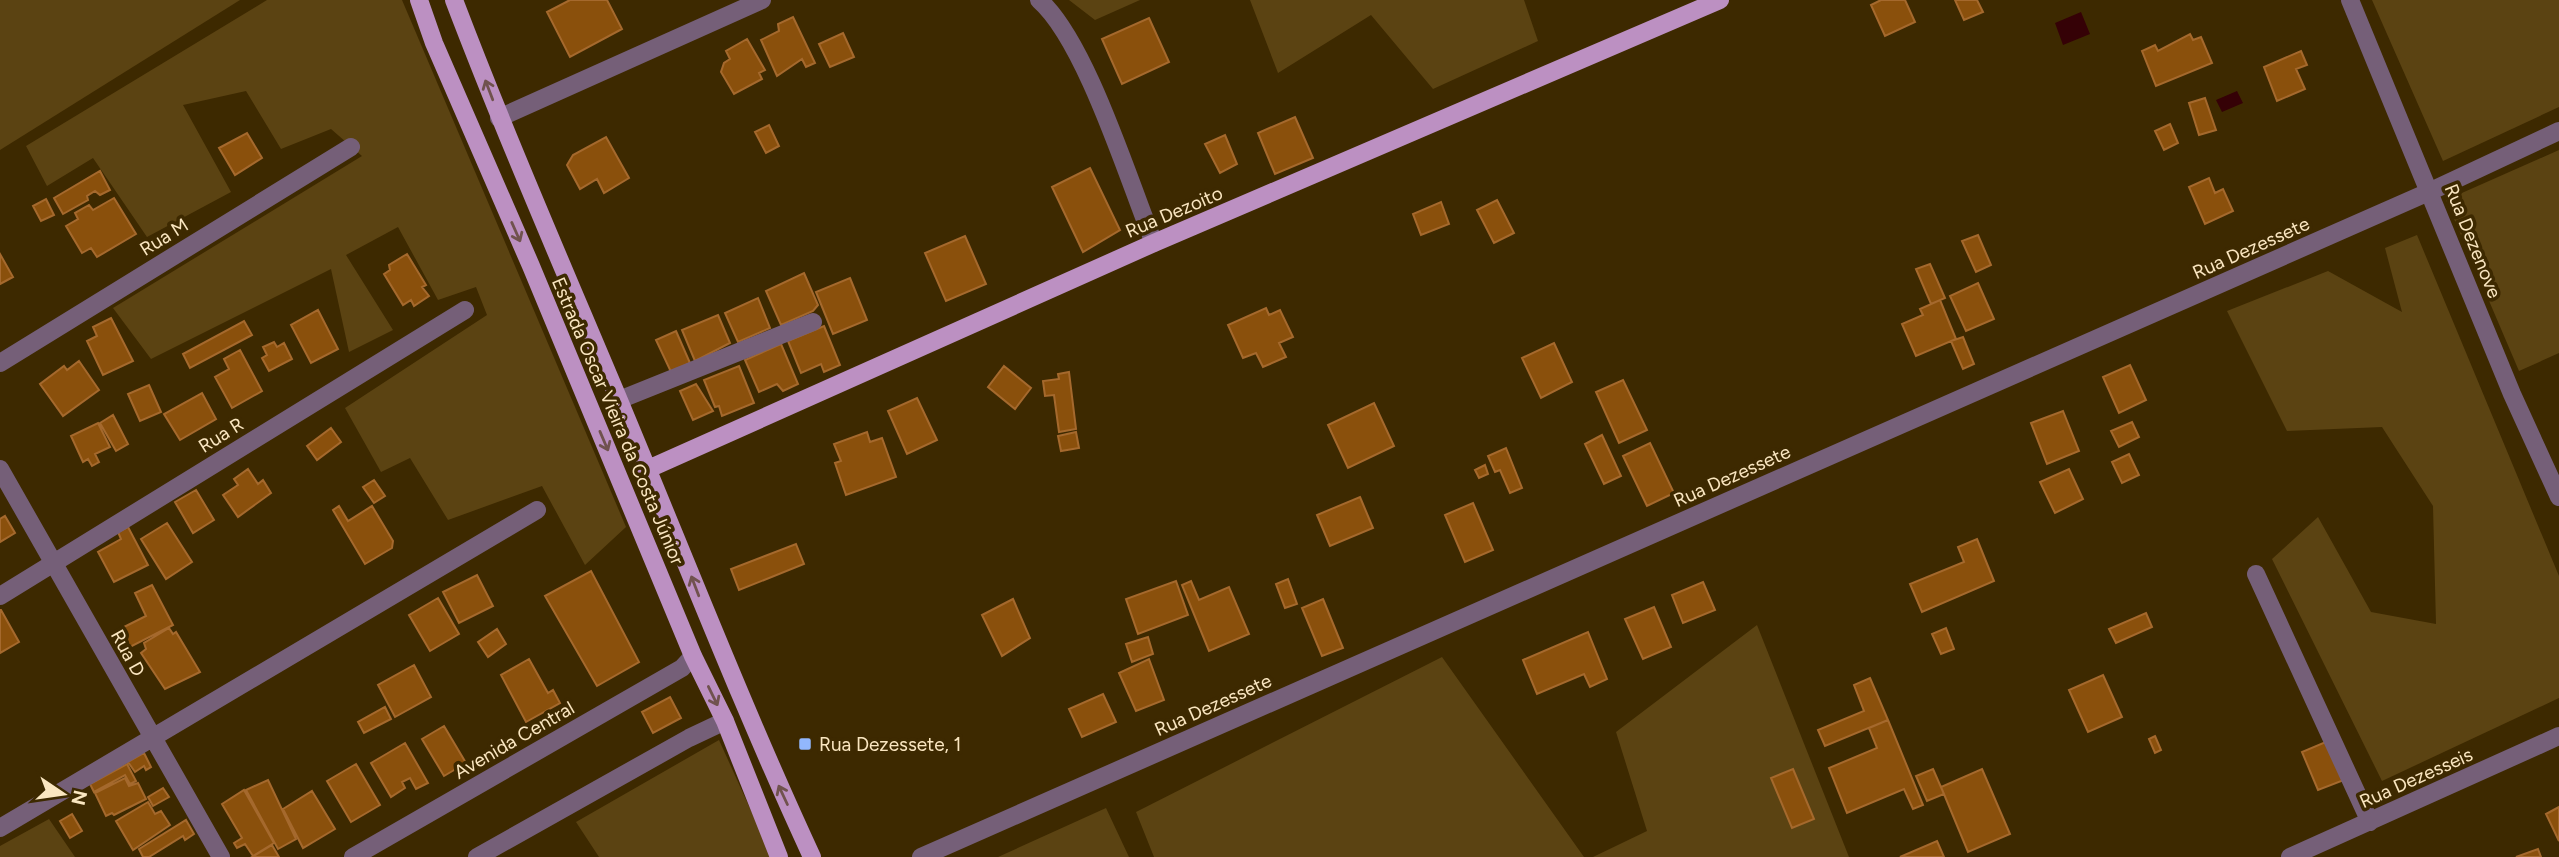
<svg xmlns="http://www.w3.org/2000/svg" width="2559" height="857" viewBox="0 0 2559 857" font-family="Figtree,sans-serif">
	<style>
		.green { fill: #5b4312 }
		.water { fill: #350106 }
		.building { fill: #8a500c; stroke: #a5692d; stroke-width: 2 }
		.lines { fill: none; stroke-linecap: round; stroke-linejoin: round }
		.minor { stroke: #755f78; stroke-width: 18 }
		.major { stroke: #bc90c2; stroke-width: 18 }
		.oneway { stroke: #70524e }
		.poi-dot { fill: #92b7fd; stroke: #3d2900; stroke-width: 2.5 }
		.labels { text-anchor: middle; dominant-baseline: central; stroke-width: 7; stroke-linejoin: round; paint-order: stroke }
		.street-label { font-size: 19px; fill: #fae6c0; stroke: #3d2900 }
		.poi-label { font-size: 19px; fill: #fae6c0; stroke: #3d2900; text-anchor: start }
	</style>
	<rect width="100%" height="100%" fill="#3d2900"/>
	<path class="green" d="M0,0h240l-240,150z
		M267,0h135l224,527 -41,38 -43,-79 -94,34 -38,-62 -29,14 -36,-64 142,-93 -11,-28 -38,13 -40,-73 -52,28 47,75 -44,22 -18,-83 -180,90 -38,-51 249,-152 -31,-27 -50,20 -35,-58 -63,14 48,87 -84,45 -54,-79 -46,28 -21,-40z
		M1069,0h71l-45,20z
		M1250,0h274l14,41 -105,48 -62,-74 -93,58z
		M2372,0h187v107l-116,54z
		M2559,150v203l-40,18 -73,-171z
		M2417,235l142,341v122l-177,83 -110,-222 46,-42 53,95 65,12 -3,-118 -51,-79 -95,4 -60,-120 101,-40 74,41 -17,-64z
		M1757,625l92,232h-256l54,-26 -31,-99z
		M1442,657l142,200h-430l-18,-45z
		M719,740l53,117h-173l-23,-35z
		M1106,808l23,49h-131z
		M49,819l26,38h-75v-11z"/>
	<path class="water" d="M2081,12l9,22 -27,11 -8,-22z
		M2237,91l6,12 -21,9 -6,-12z"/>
	<path class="building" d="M570,0h37l15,29 -52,28 -23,-45z
		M1881,0h24l10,22 -30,14 -14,-31z
		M1955,0h22l6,12 -19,8z
		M793,17l22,46 -9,4 -4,-8 -25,17 -16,-36 18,-9 -1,-7z
		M1149,18l20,44 -47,22 -20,-45z
		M843,33l11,24 -24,10 -11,-23z
		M2190,34l3,6 8,-3 11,26 -56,23 -14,-35 13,-6 3,6z
		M747,39l18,31 -6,3 3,6 -28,15 -13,-22 3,-9 6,-4 -4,-8z
		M2301,51l6,14 -11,4 9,20 -28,12 -13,-34z
		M2205,98l11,32 -17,5 -10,-32z
		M1295,117l18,41 -38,16 -17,-41z
		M2170,124l8,19 -14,7 -9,-19z
		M769,125l10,21 -13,7 -11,-21z
		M247,133l15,25 -27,17 -16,-27z
		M1225,135l12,29 -17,9 -15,-29z
		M606,137l23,41 -25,15 -7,-14 -17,10 -13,-24 6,-10z
		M1090,168l30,62 -37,22 -31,-65z
		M100,171l10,19 -10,5 -5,-4 -8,5 1,4 -25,14 -9,-16z
		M2209,178l6,15 8,-4 10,22 -28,13 -16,-37z
		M114,198l22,36 -39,23 -6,-9 -9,5 -16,-27 12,-7 -3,-6 14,-8 4,5z
		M46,199l8,16 -13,6 -8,-15z
		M1497,200l17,33 -20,10 -17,-33z
		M1441,202l8,22 -28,11 -8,-21z
		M1978,235l13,30 -15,7 -14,-31z
		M965,236l21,48 -40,17 -21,-48z
		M0,254l13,23 -13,7z
		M407,254l19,31 -4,2 7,9 -15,10 -3,-6 -8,5 -19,-31 6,-4 -1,-5z
		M1930,264l15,34 -14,6 -15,-35z
		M804,273l14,32 -5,6 -32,14 -15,-34z
		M850,278l17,42 -34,14 -17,-42z
		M1978,283l16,36 -28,12 -16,-35z
		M758,298l12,30 -32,14 -13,-29z
		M1940,300l16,39 -40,17 -14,-32 21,-9 -3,-6z
		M1266,308l3,7 11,-5 13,27 -14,6 7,14 -23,10 -7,-14 -13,5 -15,-33z
		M318,310l20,39 -27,14 -20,-38z
		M718,315l12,28 -35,18 -13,-31z
		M111,318l22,43 -30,14 -16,-34 10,-5 -4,-9z
		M244,321l8,14 -62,33 -7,-14z
		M824,326l16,39 -16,7 -3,-8 -20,9 -13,-32z
		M676,331l14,32 -19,9 -15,-32z
		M1963,337l11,27 -11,5 -12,-28z
		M274,342l3,5 7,-4 8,16 -23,12 -7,-13 5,-3 -4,-8z
		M1554,343l18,39 -31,16 -19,-40z
		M781,344l17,40 -15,7 -6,-7 -18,8 -14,-32z
		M240,350l22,41 -30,17 -17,-31 14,-8 -5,-10z
		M79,361l20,29 -36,26 -23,-32 24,-18 3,4z
		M2130,365l16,35 -27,13 -16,-36z
		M739,366l15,37 -32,13 -3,-10 -4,1 -11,-27z
		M1004,366l27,22 -16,21 -27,-22z
		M1069,372l7,57 -17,3 -5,-37 -9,1 -2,-15 16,-2 -1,-5z
		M1623,380l24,50 -28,13 -23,-51z
		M696,384l17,27 -20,9 -13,-29z
		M149,385l12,27 -21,9 -12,-27z
		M202,393l14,26 -36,21 -16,-26z
		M917,398l20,42 -30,14 -19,-43z
		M1374,403l20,43 -46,22 -20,-43z
		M2063,411l16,40 -32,13 -16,-41z
		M113,415l15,29 -12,7 -16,-28z
		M2132,422l7,15 -20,10 -8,-16z
		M98,423l12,24 -15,7 4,8 -7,4 -4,-7 -5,3 -12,-26z
		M331,428l10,14 -24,18 -10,-14z
		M867,432l3,10 12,-4 14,39 -50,18 -11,-32 6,-2 -7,-17z
		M1076,432l3,16 -18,3 -3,-15z
		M1602,435l19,41 -17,8 -19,-40z
		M1650,443l24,50 -27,13 -24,-50z
		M1506,448l16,40 -12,5 -10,-23 -5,2 -7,-16z
		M2129,454l10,21 -17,8 -10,-21z
		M1485,465l3,9 -9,4 -4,-8z
		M248,469l10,15 5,-4 8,13 -33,24 -15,-22 15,-10 -4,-6z
		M2069,469l14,30 -28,14 -15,-31z
		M374,480l11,16 -11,7 -11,-16z
		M196,490l18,30 -21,13 -18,-31z
		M1360,497l13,31 -43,18 -13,-31z
		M1473,503l20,47 -28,12 -20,-47z
		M339,506l9,15 24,-15 21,35 -1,7 -27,16 -32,-54z
		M5,516l10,17 -15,9v-23z
		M167,523l25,39 -26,17 -25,-40z
		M128,527l20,38 -34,17 -16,-30 23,-13 -3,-7z
		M1977,539l17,42 -72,31 -12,-28 54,-22 -6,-15z
		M796,544l8,20 -65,26 -8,-21z
		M591,571l48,91 -42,24 -52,-90z
		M477,575l16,31 -34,17 -16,-31z
		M1288,579l9,25 -12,4 -9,-24z
		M1176,581l12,34 -50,19 -12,-35z
		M1191,581l8,19 30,-13 20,47 -40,17 -27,-66z
		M1703,582l12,28 -32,13 -11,-28z
		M152,585l21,40 -43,22 -10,-18 26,-13 -11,-23z
		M438,598l21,36 -29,17 -21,-36z
		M1013,599l17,39 -28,18 -20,-41z
		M1323,599l20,49 -21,8 -20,-48z
		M1654,607l17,40 -28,12 -18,-40z
		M1,610l18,32 -19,11v-43z
		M2146,613l6,14 -36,16 -7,-14z
		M169,628l4,6 3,-2 24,40 -35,17 -24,-36 5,-4 -2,-6z
		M1946,628l8,21 -13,5 -9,-20z
		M497,629l9,15 -18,13 -10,-15z
		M1588,632l19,47 -17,8 -6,-13 -47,20 -14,-34z
		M1148,637l5,17 -21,8 -6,-18z
		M529,659l19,34 5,-3 7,13 -34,19 -25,-47z
		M1149,659l15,41 -28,11 -17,-38z
		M414,665l17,32 -36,20 -17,-32z
		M2103,675l19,42 -34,15 -19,-42z
		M1870,678l18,42 -63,26 -7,-16 46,-19 -10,-26z
		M1103,694l13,28 -34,15 -13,-28z
		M670,697l11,21 -28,15 -11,-21z
		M385,707l6,12 -27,14 -6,-11z
		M1888,720l35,85 -10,4 -9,-20 -57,24 -18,-45 48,-20 -8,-20z
		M444,726l22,37 -22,13 -22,-37z
		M2155,736l6,14 -6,3 -6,-14z
		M2328,741l16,39 -26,10 -16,-38z
		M405,743l23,40 -12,6 -6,-11 -8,4 3,6 -14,9 -20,-34z
		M144,753l7,14 -5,3 -2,-4 -9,6 -7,-10z
		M127,764l9,17 -6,3 -5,-9 -31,17 -4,-8z
		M356,764l24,41 -29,17 -24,-41z
		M1793,769l21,50 -22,9 -21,-50z
		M1933,769l11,25 -17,7 -11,-25z
		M1982,769l28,65 -42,18 -27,-65z
		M125,778l4,8 9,-3 8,16 -32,16 -2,-2 -6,3 -11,-23z
		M268,780l28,59 -18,10 -32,-59z
		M163,788l6,9 -16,9 -5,-9z
		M244,790l30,53 -21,13 -8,-12 -8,4 -3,-5 8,-5 -20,-34z
		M312,791l23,38 -32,19 -20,-39z
		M148,802l7,12 6,-3 9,14 -37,25 -17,-29z
		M2559,807v34l-13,-27z
		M72,814l10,17 -12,7 -10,-17z
		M186,820l8,14 -9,6 -2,-4 -34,21h-6l-4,-8z
		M1937,841l7,16h-44z
		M272,845l7,12h-27z
		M2538,849l3,8h-25z"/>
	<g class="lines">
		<path class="minor" d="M1039,0c47,41 90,182 115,243
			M2350,0l162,394 47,103
			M499,118l263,-118
			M0,363l351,-216
			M619,400l194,-78
			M0,469l221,388
			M2256,574l114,248
			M0,596l465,-286
			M0,828l537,-318
			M353,857l329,-189 11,-12
			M477,857l212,-119 36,-17
			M921,857l1510,-666 128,-60
			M2290,857l269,-121"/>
		<path class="major" d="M419,0l15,43 97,223 162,390 32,65 54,136
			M454,0c51,134 108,265 164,398 64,153 124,308 194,459
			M646,470l508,-227 566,-243"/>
	</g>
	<defs><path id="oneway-shaft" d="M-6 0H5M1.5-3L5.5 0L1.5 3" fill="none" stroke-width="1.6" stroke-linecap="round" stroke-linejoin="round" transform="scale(1.75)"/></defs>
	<g class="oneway">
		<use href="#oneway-shaft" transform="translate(489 90) rotate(-111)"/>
		<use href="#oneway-shaft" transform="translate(516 232) rotate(66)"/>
		<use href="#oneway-shaft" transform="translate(604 441) rotate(67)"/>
		<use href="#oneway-shaft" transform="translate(695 586) rotate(-111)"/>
		<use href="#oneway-shaft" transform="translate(713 696) rotate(64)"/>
		<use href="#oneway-shaft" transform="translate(783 795) rotate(-115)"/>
	</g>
	<rect class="poi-dot" x="798" y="737" width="14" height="14" rx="3.5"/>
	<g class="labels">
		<g class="street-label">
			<text transform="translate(1174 212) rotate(-23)">Rua Dezoito</text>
			<text transform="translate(164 237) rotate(-32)">Rua M</text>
			<text transform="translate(2473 241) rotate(68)">Rua Dezenove</text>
			<text transform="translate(2251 248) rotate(-24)">Rua Dezessete</text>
			<text transform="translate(618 421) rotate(67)">Estrada Oscar Vieira da Costa Júnior</text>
			<text transform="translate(221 435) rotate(-32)">Rua R</text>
			<text transform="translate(1732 476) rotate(-24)">Rua Dezessete</text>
			<text transform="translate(128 653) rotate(61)">Rua D</text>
			<text transform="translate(1213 705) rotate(-24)">Rua Dezessete</text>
			<text transform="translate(514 740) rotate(-30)">Avenida Central</text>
			<text transform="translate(2416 778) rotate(-24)">Rua Dezesseis</text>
		</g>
		<g class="poi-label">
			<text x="819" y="744">Rua Dezessete, 1</text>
		</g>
	</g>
	<g transform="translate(63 794) rotate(103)" stroke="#3d2900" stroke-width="5" paint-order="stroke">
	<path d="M0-5L12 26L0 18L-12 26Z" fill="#fae6c0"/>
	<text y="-10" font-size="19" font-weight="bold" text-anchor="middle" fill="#fae6c0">N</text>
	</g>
</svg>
